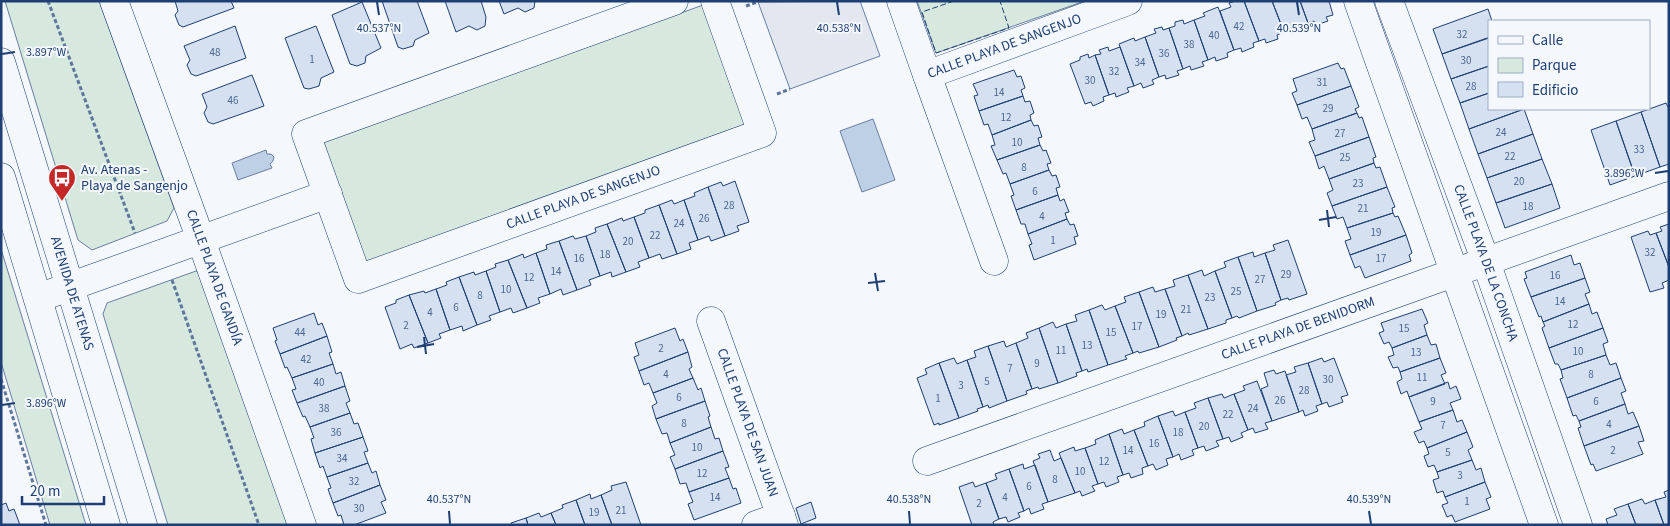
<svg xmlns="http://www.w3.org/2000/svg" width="1670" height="526" viewBox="0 0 1670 526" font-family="'Source Sans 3',sans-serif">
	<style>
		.green { fill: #d7e8df; stroke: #687fa3 }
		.parking { fill: #e3e8f0; stroke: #687fa3 }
		.water { fill: #bed0e5; stroke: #687fa3 }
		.building { fill: #d5e0f0; stroke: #1d3f73 }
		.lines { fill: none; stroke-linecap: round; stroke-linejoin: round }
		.minor-casing { stroke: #1d3f73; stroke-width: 29 }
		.major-casing { stroke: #1d3f73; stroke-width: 29 }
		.path { stroke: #5e769c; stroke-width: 3; stroke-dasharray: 4 2.5; stroke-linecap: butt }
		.minor { stroke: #f4f7fb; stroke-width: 28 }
		.major { stroke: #f4f7fb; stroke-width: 28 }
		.fence { stroke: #1d3f73; stroke-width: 1; stroke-dasharray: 6 2.5; stroke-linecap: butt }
		.ticks { fill: none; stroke: #1d3f73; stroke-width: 2 }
		.labels { text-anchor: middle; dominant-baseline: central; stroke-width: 4; stroke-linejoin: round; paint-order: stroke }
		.number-label { font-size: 11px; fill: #4b6792 }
		.street-label { font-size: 14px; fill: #1d3f73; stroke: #f4f7fb }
		.poi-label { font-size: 14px; fill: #1d3f73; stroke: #f4f7fb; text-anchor: start }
		.ticks-label { font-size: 12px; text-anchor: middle; fill: #1d3f73; stroke: #f4f7fb; stroke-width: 4; stroke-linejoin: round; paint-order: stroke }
	</style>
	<rect width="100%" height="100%" fill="#f4f7fb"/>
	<path class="green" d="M5,1h94l75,207 -7,13 -75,29 -14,-10z
		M917,1h168l-149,52z
		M703,5l43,119 -381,138 -43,-119z
		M1,249l85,276h-36l-49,-163z
		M196,271l5,2 90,252h-123l-65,-211 4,-11z"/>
	<path class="parking" d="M860,1l20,55 -90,33 -32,-87z"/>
	<path class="water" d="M873,119l22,61 -33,12 -22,-61z
		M266,150l1,4h4l3,3 -1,4 -3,3 2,4 -34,12 -6,-17z"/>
	<path class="building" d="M175,1h56l3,7 -51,19 -4,-2 -4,-10 3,-4z
		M382,1h35l12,32 -14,7 -2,6 -10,3 -5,-2z
		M445,1h36l5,16 -1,9 -8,4 -8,-4 -13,6z
		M499,1h36l-1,7 -9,4 -7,-4 -14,6z
		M1236,1h8l15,40 -6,2 1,4 -12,5 -1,-4 -7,2 -14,-39 11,-4 -2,-4z
		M1244,1h28l12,31 -7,3 1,4 -12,4 -1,-4 -6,2z
		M1272,1h28l8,22 -7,3 2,3 -11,4 -2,-3 -6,2z
		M1300,1h29l4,14 -7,2 2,4 -12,4 -2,-4 -6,2z
		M362,2l19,46 -15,8 -1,7 -8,3 -7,-2 -18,-49z
		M1218,7l16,43 -7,3 1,4 -12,4 -1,-4 -7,3 -14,-40 11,-4 -2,-3z
		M1488,9l4,12h-3v17l-47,16 -9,-25z
		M1183,20l1,4 10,-4 14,40 -6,2 2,4 -13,4 -1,-4 -7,3 -14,-41 6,-2v-4z
		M235,26l11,32 -50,18 -5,-2 -4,-9 3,-5 -6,-14z
		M316,26l18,46 -13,6 -2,8 -10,3 -5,-1 -19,-50z
		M1162,27l1,3 6,-2 14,41 -6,2 2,4 -13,4 -1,-4 -6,2 -14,-40 11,-4 -2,-4z
		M1145,37l14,40 -7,3 2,4 -11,4 -2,-5 -7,3 -15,-42 15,-6 1,3z
		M1487,38h2v28l-38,13 -9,-25z
		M1108,47l1,4 11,-4 14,39 -7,2 2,4 -13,5 -1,-4 -6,2 -14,-40 6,-1 -2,-4z
		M1088,54l1,4 6,-3 14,40 -6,2 1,4 -11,5 -2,-4 -6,2 -15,-40 10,-4v-3z
		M1338,63l3,6 3,-1 7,18 -54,19 -5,-12 5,-2 -4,-12z
		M1489,66v27l-29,10 -9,-24z
		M1014,70l3,7 4,-1 4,12 -4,2 2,6 -44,15 -5,-15 4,-1 -5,-11z
		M252,75l12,31 -51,18 -5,-2 -4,-9 3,-6 -5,-13z
		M1351,86l8,21 -4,2 2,4 -45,16 -5,-12 -5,2 -5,-14z
		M1489,93v16h35l-55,20 -9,-26z
		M1023,96l2,6 5,-1 4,12 -4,2 1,5 -39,15 -4,-11 -4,1 -5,-14z
		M1666,103l3,6v55l-9,3 -19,-55z
		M1524,109l9,25 -55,20 -9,-25z
		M1641,112l19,55 -25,9 -19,-55z
		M1357,113l2,5 3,-1 7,20 -54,19 -6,-14 6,-2 -3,-11z
		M1031,120l3,6 4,-1 4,12 -4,1 2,7 -43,15 -6,-14 4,-1 -3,-10z
		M1616,121l19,55 -25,9 -19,-55z
		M1533,134l9,25 -55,19 -9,-24z
		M1369,137l7,20 -3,1 1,5 -45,16 -5,-13 -5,3 -4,-13z
		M1040,145l3,6 3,-1 5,13 -4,1 2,6 -39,14 -4,-11 -3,1 -6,-14z
		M1542,159l10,25 -56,19 -9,-25z
		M1374,163l2,5 4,-1 7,20 -55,19 -5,-13 6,-3 -4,-11z
		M1049,170l3,6 4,-1 4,12 -4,1 2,7 -42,15 -5,-14 3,-1 -4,-11z
		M735,181l14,41 -12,4 2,5 -14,5 -17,-49 13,-5 2,4z
		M1552,184l8,24 -55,20 -9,-25z
		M708,187l17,49 -14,5 -2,-5 -11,4 -14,-40 11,-4 -1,-3z
		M1387,187l8,20 -3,1 1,5 -46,15 -4,-11 -6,2 -5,-13z
		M1058,195l2,6 4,-2 5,13 -4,1 2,6 -39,15 -3,-10h-4l-5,-14z
		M672,200l2,4 10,-4 14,40 -9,3 2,6 -14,5 -18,-49z
		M659,205l18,49 -15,5 -2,-5 -11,4 -15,-41 11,-4v-3z
		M1393,213l2,4 3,-1 8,19 -56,20 -5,-14 6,-2 -4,-11z
		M634,217l15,41 -11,4 2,5 -14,5 -19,-48 15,-6 1,3z
		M1067,219l3,6 4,-1 4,12 -4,1 2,7 -42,16 -5,-15 3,-1 -4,-10z
		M607,224l19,48 -14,5 -1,-5 -11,4 -14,-40 10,-4 -1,-4z
		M1669,224v43l-13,-34 6,-2 -2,-4z
		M1648,231l2,4 6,-2 13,34v13l-7,3 2,5 -14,4 -19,-55z
		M1406,235l6,18 -3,2 2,6 -46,17 -5,-12 -5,2 -5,-13z
		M573,236l2,3 11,-3 14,40 -11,4 2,5 -14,5 -18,-49z
		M1288,240l19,54 -18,6 -1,-2 -7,2 -16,-47 10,-3 -2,-5z
		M559,241l18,49 -14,5 -2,-6 -11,5 -14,-41 11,-4 -1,-4z
		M1253,252l1,5 11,-4 16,47 -6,3 1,2 -19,6 -19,-54z
		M536,253l14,41 -12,4 2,5 -13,5 -19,-48 15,-6 1,4z
		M1571,255l3,10 6,-2 5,15 -54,19 -7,-18 3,-1 -2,-6z
		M1238,257l19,54 -18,7 -2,-2 -5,2 -17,-47 11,-4 -2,-5z
		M508,260l19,48 -14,5 -2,-5 -11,4 -14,-41 10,-4 -1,-3z
		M1202,270l2,6 11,-5 17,47 -6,2v3l-18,6 -20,-54z
		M486,271l14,41 -11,4 2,4 -14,5 -18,-48 15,-5 1,3z
		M1188,275l20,54 -19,6 -1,-2 -6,3 -17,-47 10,-3 -2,-6z
		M459,277l18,48 -14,6 -1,-5 -12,4 -14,-41 11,-4 -1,-3z
		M1585,278l5,14 -5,2 4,10 -46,18 -2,-6 -2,1 -8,-20z
		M1153,287l2,5 10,-3 17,47 -6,2 1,2 -18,7 -20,-55z
		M436,289l14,41 -11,4 2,4 -13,5 -19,-48 15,-4 1,2z
		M1139,292l20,55 -20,6 -1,-2 -5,2 -18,-47 11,-4 -2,-5z
		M409,295l19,48 -14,5 -2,-4 -12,5 -15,-42 11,-4v-3z
		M1589,304l3,10 5,-2 6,16 -54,20 -7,-20 3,-2 -2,-4z
		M1102,305l3,5 10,-4 18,47 -8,3 2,3 -19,6 -19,-55z
		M1422,309l6,14 -4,2 3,10 -35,13 -3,-6 -5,2 -5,-11 5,-2 -3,-8z
		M1089,310l19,55 -20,7 -1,-3 -5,2 -16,-47 11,-3 -2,-6z
		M314,313l4,12 4,-2 5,13 -47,18 -5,-13 2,-1 -4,-12z
		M1053,322l3,6 10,-4 16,47 -6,2 1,3 -19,7 -19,-55z
		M675,328l5,13 3,-2 5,13 -49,19 -5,-14 5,-2 -4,-12z
		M1039,328l19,55 -19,6 -1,-2 -6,2 -16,-46 12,-5 -2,-5z
		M1603,328l5,14 -5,2 3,11 -45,15 -3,-6h-3l-6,-16z
		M1427,335l4,10 5,-1 4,14 -40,14 -2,-5 -5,1 -5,-11 6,-2 -2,-7z
		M327,336l5,16 -3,1 4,11 -41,14 -5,-11 -2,1 -5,-14z
		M1004,341l2,6 10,-4 16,46 -6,2 1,3 -20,7 -19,-55z
		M988,346l19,55 -18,7 -1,-3 -5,2 -16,-47 9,-3 -2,-6z
		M688,352l4,15 -3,2 4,9 -40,15 -4,-10 -5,2 -5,-14z
		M1606,355l4,10 6,-2 5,15 -54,20 -7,-19 3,-1 -2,-8z
		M954,358l3,6 10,-4 16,47 -6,2 1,2 -19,7 -20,-55z
		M1322,358l2,4 10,-4 14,37 -7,2 2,5 -14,5 -2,-5 -5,2 -14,-41z
		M1440,358l6,15 -5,2 4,9 -36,13 -2,-6 -6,3 -4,-12 5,-3 -2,-7z
		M939,363l20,55 -20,7v-2l-5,2 -17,-47 10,-4 -2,-5z
		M1308,363l14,41 -6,2 2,5 -13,5 -2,-6 -4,2 -13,-37 10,-3 -2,-5z
		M333,364l3,10 5,-2 4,14 -48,17 -5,-13 4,-1 -4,-11z
		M1274,370l2,4 9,-3 14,41 -27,9 -11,-32 7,-3 -4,-13z
		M693,378l5,12 3,-2 4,13 -49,18 -4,-13 5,-3 -4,-10z
		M1621,378l5,13 -5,2 4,11 -46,17 -3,-6 -3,1 -6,-18z
		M1257,381l15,40 -7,2 3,6 -13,4 -2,-5 -5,2 -14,-36 11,-4 -2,-4z
		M1448,382l2,7 6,-3 5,13 -11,4 3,7 -34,12 -10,-25z
		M345,386l5,15 -4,2 4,10 -40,14 -5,-11 -2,1 -6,-14z
		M1222,394l2,4 10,-4 14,36 -7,3 2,4 -12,5 -2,-5 -6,2 -15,-41z
		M1208,398l15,41 -7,2 3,5 -13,5 -2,-5 -6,2 -13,-36 11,-4 -2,-5z
		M705,401l5,15 -2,1 3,10 -41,16 -3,-10 -5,1 -6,-15z
		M1625,404l3,10 5,-2 6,14 -55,20 -6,-18 3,-1 -2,-6z
		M1453,410l4,12 5,-2 5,12 -40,16 -3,-7 -5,2 -5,-11 8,-3 -3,-7z
		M1173,411l2,5 10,-4 13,36 -6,2 2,5 -13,5 -2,-6 -6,3 -15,-41z
		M350,413l4,11 4,-1 5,14 -48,16 -4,-14 3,-1 -4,-11z
		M1158,416l15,41 -7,2 2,6 -12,5 -3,-6 -5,2 -14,-36 11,-4 -1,-4z
		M1639,426l5,15 -6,1 5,12 -47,17 -3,-7 -2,1 -7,-19z
		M711,427l4,12 4,-1 4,13 -48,18 -5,-12 5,-2 -5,-12z
		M1122,429l2,5 10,-4 14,36 -6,2 1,6 -12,4 -2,-5 -6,2 -14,-41z
		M1467,432l6,15 -5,3 4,10 -35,12 -3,-7 -6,2 -4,-11 5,-2 -2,-6z
		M1109,434l14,41 -6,2 2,5 -13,5 -2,-5 -6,2 -13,-36 11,-4 -1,-4z
		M363,437l5,14 -4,1 4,11 -41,14 -4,-11 -3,2 -5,-15z
		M1074,447l1,4 10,-3 13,36 -6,2 3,5 -13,5 -2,-5 -5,2 -16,-40z
		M1050,450l4,11 7,-3 14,35 -27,9 -15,-41 7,-3 -2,-4z
		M723,451l6,16 -4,1 4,10 -40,14 -3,-9 -6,1 -5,-15z
		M1472,460l4,10 5,-2 4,14 -40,15 -2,-6 -6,2 -4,-13 6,-2 -2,-6z
		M368,463l4,10 4,-2 4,14 -47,18 -5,-14 3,-1 -4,-11z
		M1023,464l1,5 11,-4 13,37 -6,2 2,5 -13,5 -2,-6 -5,3 -15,-42z
		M1009,469l15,42 -6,2 2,4 -12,5 -2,-5 -7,2 -13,-36 11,-4 -2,-5z
		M729,478l4,11 3,-1 5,15 -47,17 -6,-16 5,-2 -4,-10z
		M626,482l15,43h-29l-11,-30 11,-5 -1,-4z
		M973,482l2,5 11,-4 13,36 -6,3 1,3h-22l-13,-38z
		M1485,482l6,15 -5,2 4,10 -35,13 -3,-7 -5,2 -5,-12 6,-2 -3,-6z
		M380,485l6,15 -5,2 5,11 -32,12h-10l-3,-10 -3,1 -5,-13z
		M1669,490v35h-5l-9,-25 11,-3 -2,-5z
		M590,494l1,5 10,-4 11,30h-27l-9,-25z
		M1642,499l3,5 10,-4 9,25h-28l-8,-21z
		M576,500l9,25h-29l-5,-12 12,-5 -1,-3z
		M811,502l5,16 -15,6 -5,-16z
		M6,503l3,8 5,-2 6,16h-19v-20z
		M1628,504l8,21h-28l-2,-6 11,-4 -3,-6z
		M539,513l2,4 10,-4 5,12h-28l-2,-7z
		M526,518l2,7h-16l-1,-2z"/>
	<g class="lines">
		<defs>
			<g id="minor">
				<path id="s1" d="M114,1l87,239 101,285"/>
				<path id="s2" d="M674,1l-368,133 52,145 404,-146 -47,-132"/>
				<path id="s3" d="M901,1l26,74 201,-74"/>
				<path d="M1358,1l186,524"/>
				<path id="s4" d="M1389,1l97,261 92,263"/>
				<path d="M927,75l67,186"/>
				<path d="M38,298l290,-104"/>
				<path id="s5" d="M711,321l73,204"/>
				<path id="s6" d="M927,461l742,-265"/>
				<path d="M756,525l25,-9"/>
			</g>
			<g id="major">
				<path id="s7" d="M1,62l142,463"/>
				<path d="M1,177l105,348"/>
			</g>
		</defs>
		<use href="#minor" class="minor-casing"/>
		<use href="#major" class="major-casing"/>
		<path class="path" d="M48,1l87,232
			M746,6l12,-4
			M777,94l13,-5
			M172,280l87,245
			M1,379l45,146"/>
		<use href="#minor" class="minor"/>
		<use href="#major" class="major"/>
		<path class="fence" d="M954,1l-32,11 14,41 73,-25 -9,-27"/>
	</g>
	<path class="ticks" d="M377,2l2,13M837,2l2,13M1297,2l2,13M2,54l13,-2M1655,173l13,-2M1327,210l2,17M1319,220l17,-3M875,273l3,18M868,283l17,-2M424,337l2,17M417,347l17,-3M2,405l13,-2M449,511l1,13M909,511l1,13M1369,511l2,13"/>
	<defs>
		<symbol id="bus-pin" viewBox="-11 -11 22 30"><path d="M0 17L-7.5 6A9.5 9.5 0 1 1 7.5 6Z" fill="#c62828" stroke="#f4f7fb"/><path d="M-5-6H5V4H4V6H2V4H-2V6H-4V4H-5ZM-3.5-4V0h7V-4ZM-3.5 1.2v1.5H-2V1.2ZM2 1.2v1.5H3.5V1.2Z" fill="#fff"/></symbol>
	</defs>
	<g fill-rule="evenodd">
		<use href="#bus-pin" x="46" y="162" width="32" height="43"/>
	</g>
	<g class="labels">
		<g class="number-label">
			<text x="1239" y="26">42</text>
			<text x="1462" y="34">32</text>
			<text x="1214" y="35">40</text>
			<text x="1189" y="44">38</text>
			<text x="215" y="52">48</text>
			<text x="1164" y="53">36</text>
			<text x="312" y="59">1</text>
			<text x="1466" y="60">30</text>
			<text x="1140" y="62">34</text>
			<text x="1114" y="71">32</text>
			<text x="1090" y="80">30</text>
			<text x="1322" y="82">31</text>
			<text x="1471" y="86">28</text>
			<text x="999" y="92">14</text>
			<text x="233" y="100">46</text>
			<text x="1328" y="108">29</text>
			<text x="1006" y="117">12</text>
			<text x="1501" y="132">24</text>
			<text x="1340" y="133">27</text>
			<text x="1017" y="142">10</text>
			<text x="1639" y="149">33</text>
			<text x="1510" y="156">22</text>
			<text x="1345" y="157">25</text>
			<text x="1024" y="167">8</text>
			<text x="1519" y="181">20</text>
			<text x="1358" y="183">23</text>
			<text x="1035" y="191">6</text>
			<text x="729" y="205">28</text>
			<text x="1528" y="206">18</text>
			<text x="1363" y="208">21</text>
			<text x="1042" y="216">4</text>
			<text x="704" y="218">26</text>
			<text x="679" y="223">24</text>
			<text x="1376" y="232">19</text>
			<text x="655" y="235">22</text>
			<text x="1053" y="240">1</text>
			<text x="628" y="241">20</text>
			<text x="1650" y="252">32</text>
			<text x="605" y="254">18</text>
			<text x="579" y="258">16</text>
			<text x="1381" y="258">17</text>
			<text x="556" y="271">14</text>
			<text x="1286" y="274">29</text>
			<text x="1555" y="275">16</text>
			<text x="529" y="277">12</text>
			<text x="1260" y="279">27</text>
			<text x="506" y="289">10</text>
			<text x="1236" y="291">25</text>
			<text x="480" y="295">8</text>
			<text x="1210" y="297">23</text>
			<text x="1560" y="301">14</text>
			<text x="456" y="307">6</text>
			<text x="1186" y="309">21</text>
			<text x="430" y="312">4</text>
			<text x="1161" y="314">19</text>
			<text x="1573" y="324">12</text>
			<text x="406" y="325">2</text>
			<text x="1137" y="326">17</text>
			<text x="1404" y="328">15</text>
			<text x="300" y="332">44</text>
			<text x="1111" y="332">15</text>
			<text x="1087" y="345">13</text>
			<text x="661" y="348">2</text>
			<text x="1061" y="350">11</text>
			<text x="1578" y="351">10</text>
			<text x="1416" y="352">13</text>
			<text x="306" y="359">42</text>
			<text x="1037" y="363">9</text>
			<text x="1010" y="368">7</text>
			<text x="666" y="374">4</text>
			<text x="1591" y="374">8</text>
			<text x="1422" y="377">11</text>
			<text x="1328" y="379">30</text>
			<text x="987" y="381">5</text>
			<text x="319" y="382">40</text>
			<text x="961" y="385">3</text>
			<text x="1304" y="390">28</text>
			<text x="679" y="397">6</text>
			<text x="938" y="398">1</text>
			<text x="1280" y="400">26</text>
			<text x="1433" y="401">9</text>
			<text x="1596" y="401">6</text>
			<text x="324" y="408">38</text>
			<text x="1253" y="408">24</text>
			<text x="1228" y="414">22</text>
			<text x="684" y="423">8</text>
			<text x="1609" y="424">4</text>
			<text x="1443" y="425">7</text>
			<text x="1204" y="426">20</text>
			<text x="336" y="432">36</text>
			<text x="1178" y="432">18</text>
			<text x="1154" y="443">16</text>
			<text x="697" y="447">10</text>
			<text x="1128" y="450">14</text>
			<text x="1613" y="450">2</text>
			<text x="1448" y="452">5</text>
			<text x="342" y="458">34</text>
			<text x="1104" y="461">12</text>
			<text x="1080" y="471">10</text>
			<text x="702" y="473">12</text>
			<text x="1460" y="475">3</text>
			<text x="1055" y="479">8</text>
			<text x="354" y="481">32</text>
			<text x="1029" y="486">6</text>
			<text x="715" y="497">14</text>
			<text x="1005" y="497">4</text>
			<text x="1467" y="501">1</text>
			<text x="979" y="503">2</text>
			<text x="359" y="508">30</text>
			<text x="621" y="510">21</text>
			<text x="594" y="512">19</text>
		</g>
		<g class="street-label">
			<text stroke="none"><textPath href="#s3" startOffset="161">CALLE PLAYA DE SANGENJO</textPath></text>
			<text stroke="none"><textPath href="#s2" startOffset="785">CALLE PLAYA DE SANGENJO</textPath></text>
			<text stroke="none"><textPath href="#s4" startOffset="279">CALLE PLAYA DE LA CONCHA</textPath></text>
			<text stroke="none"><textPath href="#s1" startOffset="294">CALLE PLAYA DE GANDÍA</textPath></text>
			<text stroke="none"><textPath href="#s7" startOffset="242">AVENIDA DE ATENAS</textPath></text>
			<text stroke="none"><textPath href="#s6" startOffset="394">CALLE PLAYA DE BENIDORM</textPath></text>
			<text stroke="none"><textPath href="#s5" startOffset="108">CALLE PLAYA DE SAN JUAN</textPath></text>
		</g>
		<g class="poi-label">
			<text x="81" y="170">Av. Atenas -<tspan x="81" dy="16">Playa de Sangenjo</tspan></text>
		</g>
	</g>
	<g class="ticks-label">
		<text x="379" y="32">40.537°N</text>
		<text x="839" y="32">40.538°N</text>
		<text x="1299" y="32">40.539°N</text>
		<text x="46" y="56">3.897°W</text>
		<text x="1624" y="177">3.896°W</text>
		<text x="46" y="407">3.896°W</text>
		<text x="449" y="503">40.537°N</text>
		<text x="909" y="503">40.538°N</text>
		<text x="1369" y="503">40.539°N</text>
	</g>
	<rect width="1670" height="526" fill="none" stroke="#1d3f73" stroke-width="5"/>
	<rect x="1488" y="20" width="162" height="90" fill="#f4f7fb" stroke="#9eadc5"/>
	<rect x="1498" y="36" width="25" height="8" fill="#f4f7fb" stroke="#9eadc5"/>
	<text x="1532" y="45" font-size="15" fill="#1d3f73">Calle</text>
	<rect x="1498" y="58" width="25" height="15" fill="#d7e8df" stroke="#9eadc5"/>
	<text x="1532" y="70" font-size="15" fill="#1d3f73">Parque</text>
	<rect x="1498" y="82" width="25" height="15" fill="#d5e0f0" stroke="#9eadc5"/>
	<text x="1532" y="95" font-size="15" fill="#1d3f73">Edificio</text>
	<path d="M22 496v8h82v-8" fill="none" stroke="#1d3f73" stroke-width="2.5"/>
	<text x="30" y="496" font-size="15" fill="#1d3f73" stroke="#f4f7fb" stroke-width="4" paint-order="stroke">20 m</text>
</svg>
